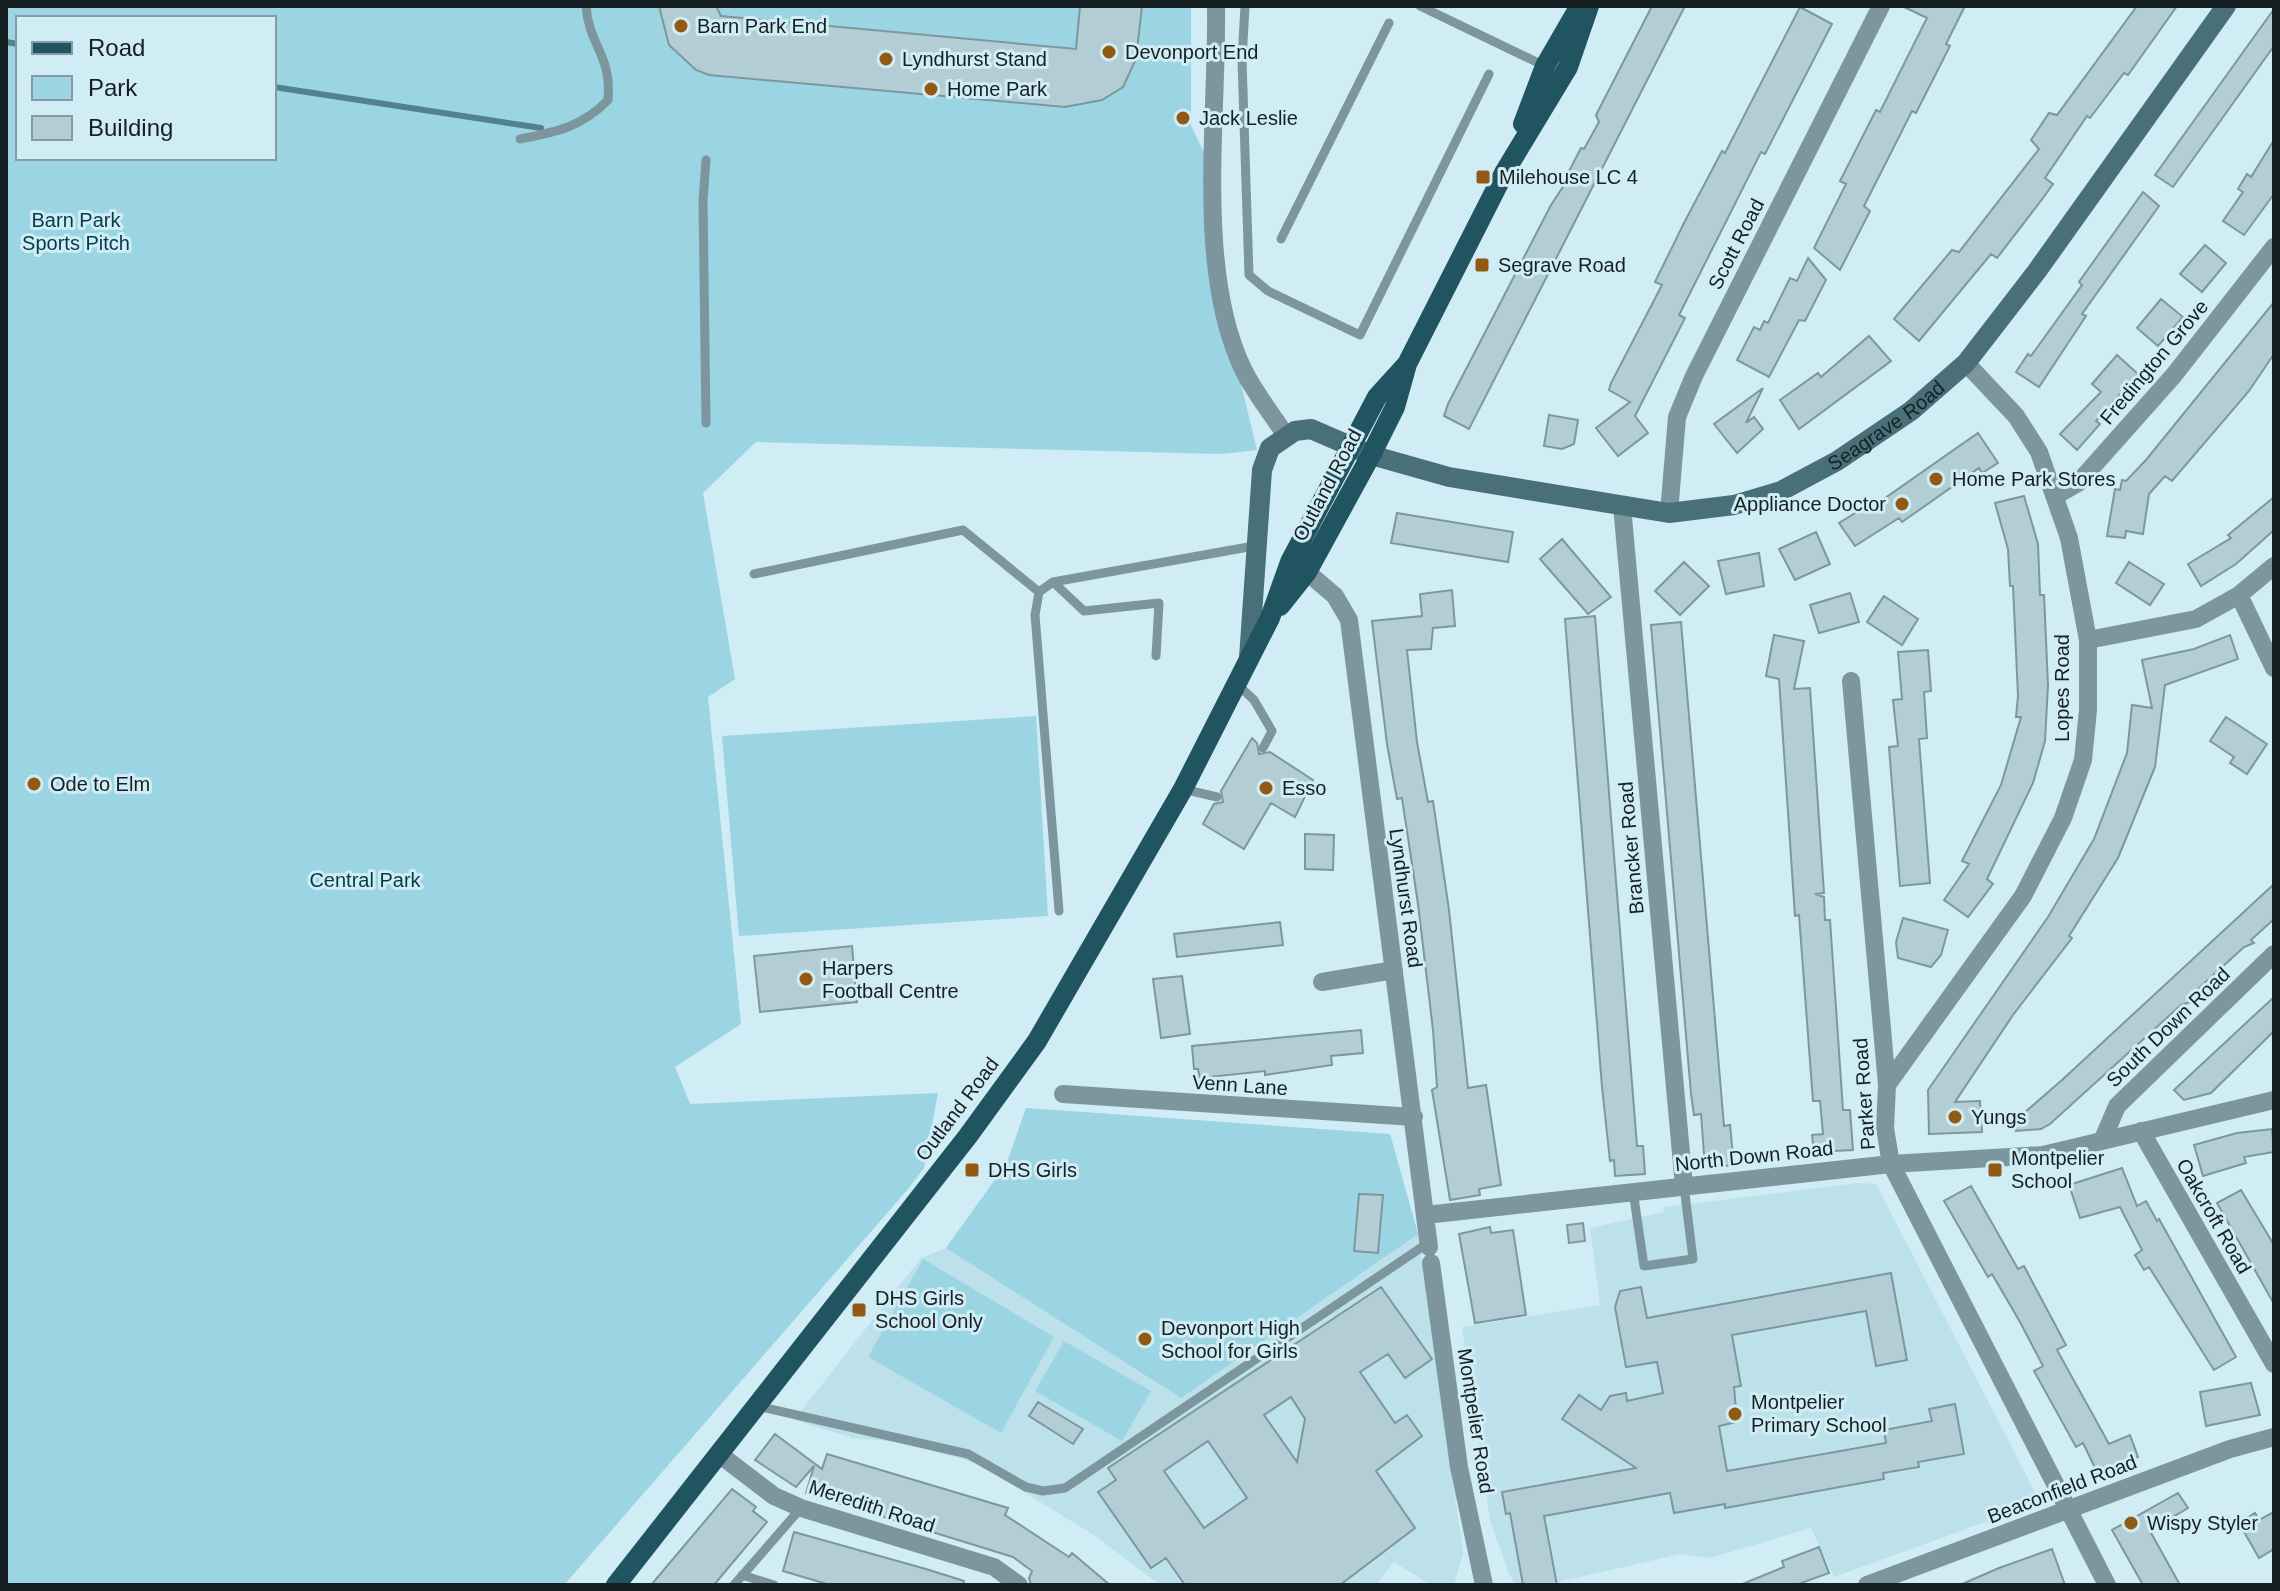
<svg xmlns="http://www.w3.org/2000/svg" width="2280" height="1591" viewBox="0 0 2280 1591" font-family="Helvetica,sans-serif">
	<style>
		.built { fill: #bde1eb }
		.green { fill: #9bd4e2; fill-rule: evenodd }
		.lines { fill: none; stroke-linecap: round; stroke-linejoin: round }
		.stream { stroke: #53818d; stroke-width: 6 }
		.building { fill: #b2cdd4; stroke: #7d979e; stroke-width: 2; fill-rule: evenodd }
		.lane { stroke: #7d969d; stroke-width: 9 }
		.street { stroke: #7d969d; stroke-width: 18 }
		.secondary { stroke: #496f79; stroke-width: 20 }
		.primary { stroke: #205460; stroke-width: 20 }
		.poi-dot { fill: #915913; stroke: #d0ecf4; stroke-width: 3 }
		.labels { text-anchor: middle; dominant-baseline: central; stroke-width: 6; stroke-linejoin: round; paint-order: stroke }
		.poi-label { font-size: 20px; fill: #162023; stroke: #d0ecf4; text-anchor: start }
		.park-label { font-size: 20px; fill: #003c48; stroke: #d0ecf4 }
		.street-label { font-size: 20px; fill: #162023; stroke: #d0ecf4 }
	</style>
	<rect width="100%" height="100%" fill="#d0ecf4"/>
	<path class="built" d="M1026,1108l364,26 28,100 45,319 -9,32h-23l-37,-23 -18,23h-216l-63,-48 -119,-73 -76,-22 -49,-4 -59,-18 127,-162 25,-10 61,-85z
		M1857,1183l19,1 164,318 -206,75 -23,-49 -101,30 -30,-4 -135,31h-29l-7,-11 -19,-54 -28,-193 138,-22 -10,-77 74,-16 1,-5z"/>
	<path class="green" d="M6,6h1185v120l16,32 1,90 49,202 -36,4 -465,-12 -53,51 32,186 -27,18 33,327 -66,43 15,37 248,-11 -14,75 -16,21 -344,396h-558zM18,18h256v140h-256z
		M1036,716l12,200 -309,20 -17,-200z
		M1026,1108l364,26 28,100 -237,164 -235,-150 61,-85z
		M923,1259l131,78 -53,96 -133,-76z
		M1064,1341l87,50 -29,50 -87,-50z"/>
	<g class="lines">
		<path class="stream" d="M6,42l12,2
			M274,87l267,41"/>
	</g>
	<path class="building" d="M659,6h57l5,10 355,33 4,-43h62l-6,53 -13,28 -21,13 -37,7 -356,-32 -13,-5 -27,-25z
		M1652,6h33l-216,423 -25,-13 4,-12 103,-199 19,-29 -3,-1 14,-27 3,1 15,-27 -3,-7z
		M1902,6h63l-19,38 4,2 -34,67 -4,-2 -48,95 6,5 -30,59 -26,-22 32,-64 -6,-3 36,-71 4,2 47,-94z
		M2137,6h40l-49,69 -4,-2 -34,45 -3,-2 -42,62 8,6 -10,14 -46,60 -6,-4 -72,87 -25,-22 58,-69 7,2 80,-103 -8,-9 18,-27 8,2z
		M1800,7l32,17 -67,130 -4,-2 -82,163 6,3 -50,98 13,17 -30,23 -22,-28 34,-26 -21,-12 2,-7 51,-98 -7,-3 30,-61 37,-70 3,2z
		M2274,9v37l-101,141 -18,-12z
		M2274,140v54l-30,41 -21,-14 20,-29 -5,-3 9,-15 4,3z
		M2143,192l16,14 -77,108 4,2 -47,71 -23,-15 12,-18 3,2 51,-71 -3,-3z
		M2205,245l21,18 -24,29 -22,-18z
		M1808,258l18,22 -21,41 -6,-1 -30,57 -32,-17 17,-33 6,3 4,-9 4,2 22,-45 7,3z
		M2161,299l22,18 -25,29 -21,-18z
		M2274,302v52l-25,37 -77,90 -7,-5 -16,18 -6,40 -17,-3 -1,7 -18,-2 8,-47 5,1 2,-10 4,1 20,-21z
		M1869,336l22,25 -92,68 -19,-29 38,-27 3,4z
		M2117,355l21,19 -42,47 4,3 -23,26 -17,-16 41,-42 -9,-8z
		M1763,388l-17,35 8,-6 9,12 -26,24 -23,-29z
		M1549,415l29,5 -4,24 -12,5 -18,-3z
		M1978,433l20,30 -16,10 -3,-5 -77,54 -3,-4 -44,28 -16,-23 34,-21 2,3z
		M2024,496l14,48 2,51h4l4,90 -3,56 -12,42 -46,96 6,5 -25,33 -24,-17 25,-36 -7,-3 39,-76 20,-68h-5l2,-21 -5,-110h-3l-2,-37 -13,-46z
		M2274,497v33l-38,34 -35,22 -13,-22 43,-26 -3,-3z
		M1397,513l116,19 -5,30 -117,-19z
		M1816,532l14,32 -35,16 -16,-31z
		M1562,539l49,58 -23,17 -48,-55z
		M1759,553l5,33 -38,8 -8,-33z
		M1684,562l25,24 -29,29 -25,-24z
		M2129,562l35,22 -14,21 -34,-22z
		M1452,590l3,36 -22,2 -2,21 -24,1 10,92 11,60 5,-1 16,109 19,178 18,-3 15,100 -22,4 1,6 -30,5 -18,-110 5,-3 -4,-57 -15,-126 -16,-106 -5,1 -10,-55 -15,-123 50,-5 -2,-22z
		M1850,593l9,29 -40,11 -9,-28z
		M1884,596l34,23 -16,26 -35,-23z
		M1595,616l42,530h6l2,28 -30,2 -1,-16 -4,1 -8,-74 -37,-468z
		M1681,622l43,504 6,-1 4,40 -29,3 -4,-54 -7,1 -3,-21 -40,-469z
		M1774,635l30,6 -10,48 16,-1 14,205 -9,1 9,3 1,23h5l13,190h7l3,40 -39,2 -2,-17 11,-1 -3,-33h-7l-14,-186 -4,1 -16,-237 -13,-3z
		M2230,635l8,24 -73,26 -10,82 -37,91 -49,78 3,2 -59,77 -58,87 25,-1 2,31 -53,2 -1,-44 120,-173 46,-78 33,-86 5,-48 20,3 -10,-48 52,-11z
		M1928,650l3,41 -7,1 3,46 -8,1 11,144 -30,3 -11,-139 9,-1 -5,-46 9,-1 -4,-47z
		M2226,717l41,27 -20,30 -17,-11 4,-6 -24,-16z
		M1252,738l5,5 2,11 11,-2 43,28 -18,37 -24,-14 -27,46 -41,-25 11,-20 9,-2 -2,-11z
		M1305,834l29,1 -1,35 -28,-1z
		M2274,884v35l-23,21 3,3 -10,4 -57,52 4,3 -10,3 -131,119 -9,5 -25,2 1,-18h7l38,-33z
		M1903,918l45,12 -7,25 -10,12 -33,-9 -2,-16z
		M1280,922l3,23 -106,12 -3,-23z
		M852,946l5,56 -97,10 -6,-56z
		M1182,976l8,58 -29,4 -8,-59z
		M2274,997v34l-63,62 -27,7 -10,-10z
		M1361,1030l2,23 -32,3 1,9 -67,10v-4l-65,7 -2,-9h-4l-2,-23z
		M2272,1129l2,23 -30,5 2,6 -43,13 -9,-31 43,-12z
		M2122,1168l15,38 9,-5 11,20 2,-2 77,138 -22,13 -65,-103 -5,3 -9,-15 7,-5 -22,-43 -40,11 -11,-33z
		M1971,1186l47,83 6,-3 10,19 32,60 -9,5 52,94 21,-9 8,22 -41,15 -14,-29 -7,4 -42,-76 9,-5 -23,-44 -28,-48 -4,3 -44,-76z
		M2241,1190l33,55v59l-57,-101z
		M1359,1194l24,1 -5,58 -24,-2z
		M1583,1223l2,18 -16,2 -2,-18z
		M1490,1227l1,6 22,-3 13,85 -51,8 -16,-89z
		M1891,1273l16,87 -31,6 -10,-55 -134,24 9,51 -7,1 3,35 -18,4 8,45 159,-28 -2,-13 48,-9 -3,-12 26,-5 9,50 -46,8 1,5 -36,6 1,6 -159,29v-4l-51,9 -4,-20 -126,23 13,69h-34l-13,-72 -4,1 -4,-22 134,-24 -74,-49 17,-24 22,15 9,-14 16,-3 1,8 36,-8 -6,-31 -31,5 -11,-60 5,-16 21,-4 6,31z
		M1381,1287l51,72 -27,19 -17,-24 -28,18 35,51 12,-8 15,21 -46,35 39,57 -75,57h-155l-19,-27 -15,10 -53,-76 18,-12 -8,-12zM1291,1397l14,22 -8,43 -33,-47zM1208,1441l39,57 -43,30 -40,-57z
		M2251,1383l9,32 -54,11 -6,-34z
		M1038,1402l45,27 -10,15 -44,-28z
		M775,1434l47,35 5,-15 181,54 -3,7 64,42 3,-4 38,32h-79l-2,-7 3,-7 -19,-14 -207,-64 8,-27 -18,21 -41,-27z
		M732,1489l24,18 -3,4 14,11 -44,52 -9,11h-63z
		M2178,1493l10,15 -38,23 30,54h-37l-31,-55z
		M2274,1512v37l-15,9 -20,-35 16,-10 4,7z
		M794,1532l132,37 38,12 -1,4h-133l-47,-14z
		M1819,1547l10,26 -33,12h-56l44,-18 -2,-6z
		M2052,1549l13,36h-105l39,-17z"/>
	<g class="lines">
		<path class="lane" d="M1245,6l-3,54 7,215 19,16 92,44 129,-261
			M1420,6l127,61
			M520,139c36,-7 62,-12 88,-39 4,-45 -19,-54 -22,-94
			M1281,239l108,-216
			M706,423l-3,-222 3,-41
			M754,574l209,-44 76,62
			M1053,582l31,29 75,-8 -3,53
			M1237,684l17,16 18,31 -9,17
			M1183,789l34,8
			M1059,911l-24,-296 4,-23 14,-10 201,-36
			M1633,1191l11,75 49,-7 -9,-73
			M757,1406l211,48 58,33 17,4 22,-3 363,-245
			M742,1575l32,10
			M734,1585l67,-77"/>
		<path class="street" d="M1216,6c2,110 -21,263 27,363 11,23 29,45 43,67
			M2057,495l21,-12 96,-108 100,-128
			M1622,506l62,680
			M1669,513l8,-96 17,-41 187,-370
			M1307,572l28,24 14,24 80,627
			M2239,595l35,73
			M2088,640l108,-21 43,-24 35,-29
			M1851,681l36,404 -2,43 6,36 216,421
			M1322,982l72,-12
			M1887,1085l136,-189 40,-78 20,-58 5,-50v-70l-19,-102 -30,-86 -23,-36 -50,-53
			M1063,1094l351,23
			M2141,1131l133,233
			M2103,1139l14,-33 157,-152
			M1425,1215l466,-51 152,-9 231,-55
			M1431,1263l28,204 25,118
			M719,1454l55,42 27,12 193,59 25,18
			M1867,1585l363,-136 44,-12"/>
		<path class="secondary" id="s1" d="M1249,658l13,-188 8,-22 25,-17 16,-2 60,26 78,22 220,36 65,-8 47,-14 56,-30 74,-50 55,-48 71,-92 189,-265"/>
		<path class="primary" d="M1523,124l22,-58 33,-57
			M1280,606l27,-34 64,-117 24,-48 12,-43 97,-191 64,-106 21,-61
			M616,1585l352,-449 69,-95 146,-252 87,-171 20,-56 87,-165 30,-33"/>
	</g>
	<g class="poi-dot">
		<circle cx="681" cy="26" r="8"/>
		<circle cx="1109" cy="52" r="8"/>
		<circle cx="886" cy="59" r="8"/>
		<circle cx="931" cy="89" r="8"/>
		<circle cx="1183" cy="118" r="8"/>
		<rect x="1475" y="169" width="16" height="16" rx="4"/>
		<rect x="1474" y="257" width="16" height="16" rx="4"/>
		<circle cx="1936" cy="479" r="8"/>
		<circle cx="1902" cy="504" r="8"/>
		<circle cx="34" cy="784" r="8"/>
		<circle cx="1266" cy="788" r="8"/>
		<circle cx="806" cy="979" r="8"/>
		<circle cx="1955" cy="1117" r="8"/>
		<rect x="964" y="1162" width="16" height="16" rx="4"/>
		<rect x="1987" y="1162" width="16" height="16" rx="4"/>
		<rect x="851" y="1302" width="16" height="16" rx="4"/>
		<circle cx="1145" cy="1339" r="8"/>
		<circle cx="1735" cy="1414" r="8"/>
		<circle cx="2131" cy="1523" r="8"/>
	</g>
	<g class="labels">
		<g class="poi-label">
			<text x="697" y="26">Barn Park End</text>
			<text x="1125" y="52">Devonport End</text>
			<text x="902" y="59">Lyndhurst Stand</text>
			<text x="947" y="89">Home Park</text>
			<text x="1199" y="118">Jack Leslie</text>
			<text x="1499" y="177">Milehouse LC 4</text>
			<text x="1498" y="265">Segrave Road</text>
			<text x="1952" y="479">Home Park Stores</text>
			<text x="1886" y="504" text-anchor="end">Appliance Doctor</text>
			<text x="50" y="784">Ode to Elm</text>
			<text x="1282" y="788">Esso</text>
			<text x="822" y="968">Harpers<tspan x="822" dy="23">Football Centre</tspan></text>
			<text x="1971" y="1117">Yungs</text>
			<text x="2011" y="1158">Montpelier<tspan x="2011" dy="23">School</tspan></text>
			<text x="988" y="1170">DHS Girls</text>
			<text x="875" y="1298">DHS Girls<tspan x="875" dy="23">School Only</tspan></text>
			<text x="1161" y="1328">Devonport High<tspan x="1161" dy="23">School for Girls</tspan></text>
			<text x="1751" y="1402">Montpelier<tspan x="1751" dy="23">Primary School</tspan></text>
			<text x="2147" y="1523">Wispy Styler</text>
		</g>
		<g class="park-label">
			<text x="76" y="220">Barn Park<tspan x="76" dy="23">Sports Pitch</tspan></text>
			<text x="365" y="880">Central Park</text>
		</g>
		<g class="street-label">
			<text transform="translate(1736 244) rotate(-63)">Scott Road</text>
			<text transform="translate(2154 362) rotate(-50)">Fredington Grove</text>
			<text stroke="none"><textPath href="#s1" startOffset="866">Seagrave Road</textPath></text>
			<text transform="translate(1327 485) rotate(-62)">Outland Road</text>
			<text transform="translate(2062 688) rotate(-90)">Lopes Road</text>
			<text transform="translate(1631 848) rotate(-95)">Brancker Road</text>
			<text transform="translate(1406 898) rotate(82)">Lyndhurst Road</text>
			<text transform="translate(2168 1027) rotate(-44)">South Down Road</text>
			<text transform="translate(1240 1085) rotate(4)">Venn Lane</text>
			<text transform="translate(1864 1094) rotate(-94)">Parker Road</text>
			<text transform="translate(957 1109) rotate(-53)">Outland Road</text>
			<text transform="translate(1754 1156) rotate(-6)">North Down Road</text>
			<text transform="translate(2214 1216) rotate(60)">Oakcroft Road</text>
			<text transform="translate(1476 1421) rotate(81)">Montpelier Road</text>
			<text transform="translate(2062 1489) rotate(-21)">Beaconfield Road</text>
			<text transform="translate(872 1506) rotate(18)">Meredith Road</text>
		</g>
	</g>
	<rect width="2280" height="1591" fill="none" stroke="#162023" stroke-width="16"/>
	<rect x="16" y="16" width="260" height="144" fill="#d0ecf4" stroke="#869aa0" stroke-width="2"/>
	<rect x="32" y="42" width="40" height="12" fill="#205460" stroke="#869aa0" stroke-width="2"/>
	<text x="88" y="56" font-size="24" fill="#162023">Road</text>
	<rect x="32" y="76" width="40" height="24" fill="#9bd4e2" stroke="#869aa0" stroke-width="2"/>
	<text x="88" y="96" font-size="24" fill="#162023">Park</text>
	<rect x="32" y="116" width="40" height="24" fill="#b2cdd4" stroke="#869aa0" stroke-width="2"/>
	<text x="88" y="136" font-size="24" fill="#162023">Building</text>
</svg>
